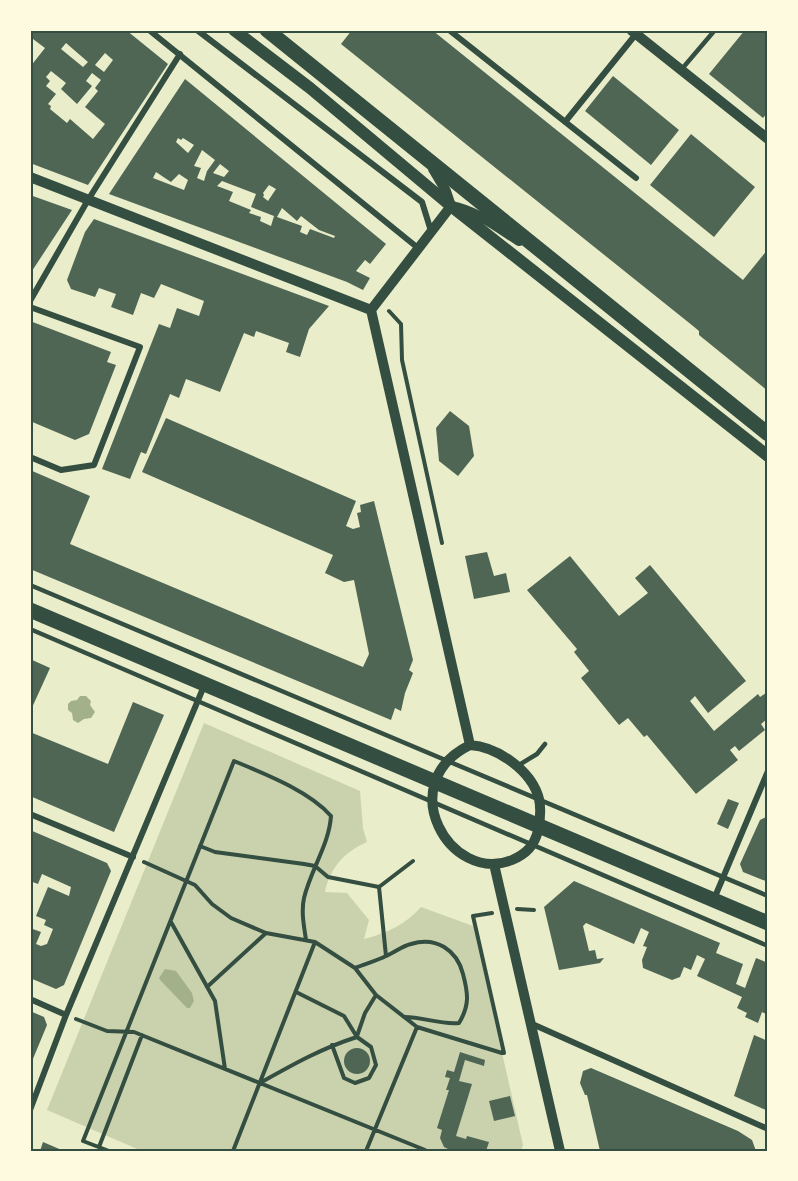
<svg xmlns="http://www.w3.org/2000/svg" width="798" height="1181" viewBox="0 0 798 1181" font-family="'Varela Round',sans-serif">
	<style>
		.green { fill: #cad2ad }
		.water { fill: #a3b18a }
		.building { fill: #4f6655; fill-rule: evenodd }
		.lines { fill: none; stroke-linecap: round; stroke-linejoin: round }
		.path { stroke: #344e41; stroke-width: 4 }
		.service { stroke: #344e41; stroke-width: 4.5 }
		.minor { stroke: #344e41; stroke-width: 6 }
		.tertiary { stroke: #344e41; stroke-width: 10 }
		.secondary { stroke: #344e41; stroke-width: 12 }
		.primary { stroke: #344e41; stroke-width: 15 }
		.neatline { fill: none; stroke: #344e41; stroke-width: 2 }
	</style>
	<rect width="100%" height="100%" fill="#e9edc9"/>
	<path class="green" d="M204,723l156,68 3,37 4,14c-23,10 -37,26 -42,50l22,1 22,27 -5,19c23,-6 41,-14 57,-32l52,19 50,219 -2,6h-379l-95,-41z"/>
	<path class="water" d="M80,696h6l5,5 -1,4 5,7 -4,6 -7,1 -6,4 -5,-3 -1,-7 -4,-3v-6l3,-3 6,-1z
		M165,969l11,2 16,22 2,8 -4,7h-3l-26,-27 -2,-3z"/>
	<path class="building" d="M30,30h96l42,34 -80,121 -58,-22v-96l15,-19 -12,-9 -3,3zM66,43l22,19 -5,5 -22,-18zM105,53l8,7 -9,12 -9,-7zM51,71l15,12 -5,6 16,15 15,-18 -6,-5 6,-8 9,7 -6,8 3,3 -13,16 20,17 -12,15 -23,-20 -3,4 -17,-14 1,-3 -3,-2 8,-10 -10,-8 4,-5 -4,-4z
		M352,30h80l311,250 25,-31v142l-69,-56v-4l-6,-5 -352,-282z
		M745,30h23v82l-5,6 -54,-44z
		M613,76l66,54 -28,35 -66,-54z
		M185,79l201,165 -16,20 -5,-4 -9,11 14,7 -7,12 -16,-8 -238,-88zM178,138l3,2 2,-2 11,7 -6,8 -12,-11zM202,150l13,10 -8,11 -3,10 -7,-3 4,-10 -7,-2zM220,164l9,7 -5,6 -11,-4zM156,172l15,10 8,-8 9,6 -4,10 -31,-12zM222,181l34,13 -5,13 23,9 -3,10 -11,-5 1,-4 -12,-4 2,-3 -22,-9 4,-9 -16,-6zM269,185l7,4 -8,12 -5,-4 1,-2 -1,-2zM282,208l15,13 4,-5 18,14 16,6 -1,2 -24,-9 -3,6 -7,-3 2,-6 -25,-9z
		M691,134l64,53 -41,50 -64,-52z
		M30,195l42,15 -42,64z
		M94,219l235,87 -20,23 -9,28 -14,-5 3,-9 -33,-12 -2,6 -10,-4 -24,59 -34,-13 -7,19 -9,-4 -24,60 -5,-2 -11,27 -28,-10 57,-145 11,4 7,-20 22,8 5,-15 -43,-17 -7,14 -13,-5 -8,22 -22,-8 5,-13 -17,-6 -4,9 -24,-8 -4,-9 18,-48z
		M30,321l81,31 -4,10 9,3 -27,69 -14,6 -45,-19z
		M450,411l19,15 5,30 -16,20 -19,-15 -3,-33z
		M166,418l190,83 -10,25 7,3 7,-2 -3,-14 4,-1 -1,-7 14,-4 39,159 -4,10 4,3 -8,20 -4,18 -6,-3 -4,12 -361,-151v-99l60,26 -20,48 293,123 6,-13 -15,-74 -10,2 -19,-9 8,-18 -191,-83z
		M487,552l7,24 12,-3 4,19 -36,7 -9,-43z
		M570,556l49,60 29,-23 -13,-15 15,-13 96,116 -38,32 -13,-17 -5,5 24,30 44,-37 2,3 6,-4 2,3v22l-7,6 4,6 -26,21 -4,-5 -5,4 8,10 -42,34 -49,-59 -3,2 -16,-19 -9,7 -38,-47 8,-7 -15,-19 3,-3 -50,-59z
		M30,659l20,9 -20,44z
		M133,702l31,13 -50,117 -84,-36v-64l78,32z
		M728,799l11,4 -11,26 -11,-5z
		M768,816v66l-25,-10 -3,-8 20,-44z
		M30,830l77,33 4,8 -47,114 -8,4 -26,-11v-50l11,4 -5,12 5,2 6,-2 6,-15 -9,-4 2,-5 -10,-4 12,-29 21,9 2,-9 -29,-13 -4,10 -8,-3z
		M574,881l146,62 -4,10 27,11 -7,20 9,4 11,-30 12,5v52l-6,-3 -4,11 -13,-6 2,-4 -10,-5 5,-11 -45,-21 8,-17 -8,-4 -6,15 -7,-3 -4,10 -8,3 -29,-12 -1,-8 5,-13 -4,-1 6,-14 -8,-4 -7,16 -48,-21 -3,3 6,25 6,-1 2,9 7,-1 -4,5 -41,7 -15,-63z
		M30,1011l14,6 3,8 -17,41z
		M754,1035l14,6v70l-34,-15z
		M344 1061a13 13 0 1 1 26 0a13 13 0 1 1-26 0Z
		M460,1052l25,8 -1,6 -19,-6 -6,21 13,3 -16,52 10,3 1,-3 22,6 -3,9h-34l-8,-4 -4,-9 2,-8 -5,-2 12,-38h-3l4,-12 -5,-1 2,-7 7,2z
		M591,1068l147,63 14,9 4,11h-156l-13,-56h-2l-5,-12 3,-12z
		M510,1096l5,20 -21,5 -5,-20z
		M43,1142l21,9h-24z"/>
	<g class="lines">
		<path class="path" d="M389,311l12,13 1,36 40,183
			M200,846l15,6 89,12 11,2 13,11 51,10 34,-26
			M144,862l51,23 17,19 19,14 35,15 49,9 40,26 21,27 41,32 85,26h2l-31,-137 19,-3
			M379,887l7,69
			M517,909l17,1
			M171,922l44,79 10,68
			M355,968c10,-4 21,-7 31,-12 8,-3 16,-10 25,-12 25,-8 46,6 52,30 5,19 7,31 -4,49 -18,2 -36,-6 -54,-6
			M207,987l59,-54
			M296,992l48,24 13,21 14,10 5,18 -7,13 -14,5 -11,-5 -12,-33
			M76,1019l31,12 27,1 291,118
			M357,1036l8,-23 11,-18
			M260,1083c32,-18 62,-35 97,-46
			M99,1147l43,-112
			M109,1151l-26,-10 151,-380c31,13 75,30 97,55 -2,29 -20,53 -27,82 -3,14 0,28 2,42
			M233,1151l82,-209
			M366,1151l51,-124"/>
		<path class="service" d="M681,70l34,-40
			M30,585l738,311
			M30,629l738,317
			M519,765l18,-11 8,-10"/>
		<path class="minor" d="M149,30l269,218
			M197,30l225,172 9,29
			M449,30l187,148
			M565,122l71,-88
			M30,301l58,-101 92,-146
			M30,307l110,40 -46,118 -33,5 -31,-13
			M30,814l103,43
			M714,899l54,-128
			M30,999l36,16
			M530,1023l238,106
			M30,1110l36,-95 138,-329"/>
		<path class="tertiary" d="M631,30l137,109
			M433,169l13,22 5,15
			M30,177l341,133
			M451,206l-80,104 99,435
			M451,206c26,5 46,21 68,35
			M470,745c28,2 62,26 69,54 2,9 1,22 -1,32 -4,15 -12,23 -26,29 -62,25 -120,-77 -42,-115z
			M494,864l66,287"/>
		<path class="secondary" d="M234,30l76,58 141,118 317,250"/>
		<path class="primary" d="M267,30l501,404
			M30,610l738,313"/>
	</g>
	<rect width="798" height="1181" fill="none" stroke="#fefae0" stroke-width="63"/>
	<rect x="32" y="32" width="734" height="1118" class="neatline"/>
</svg>
